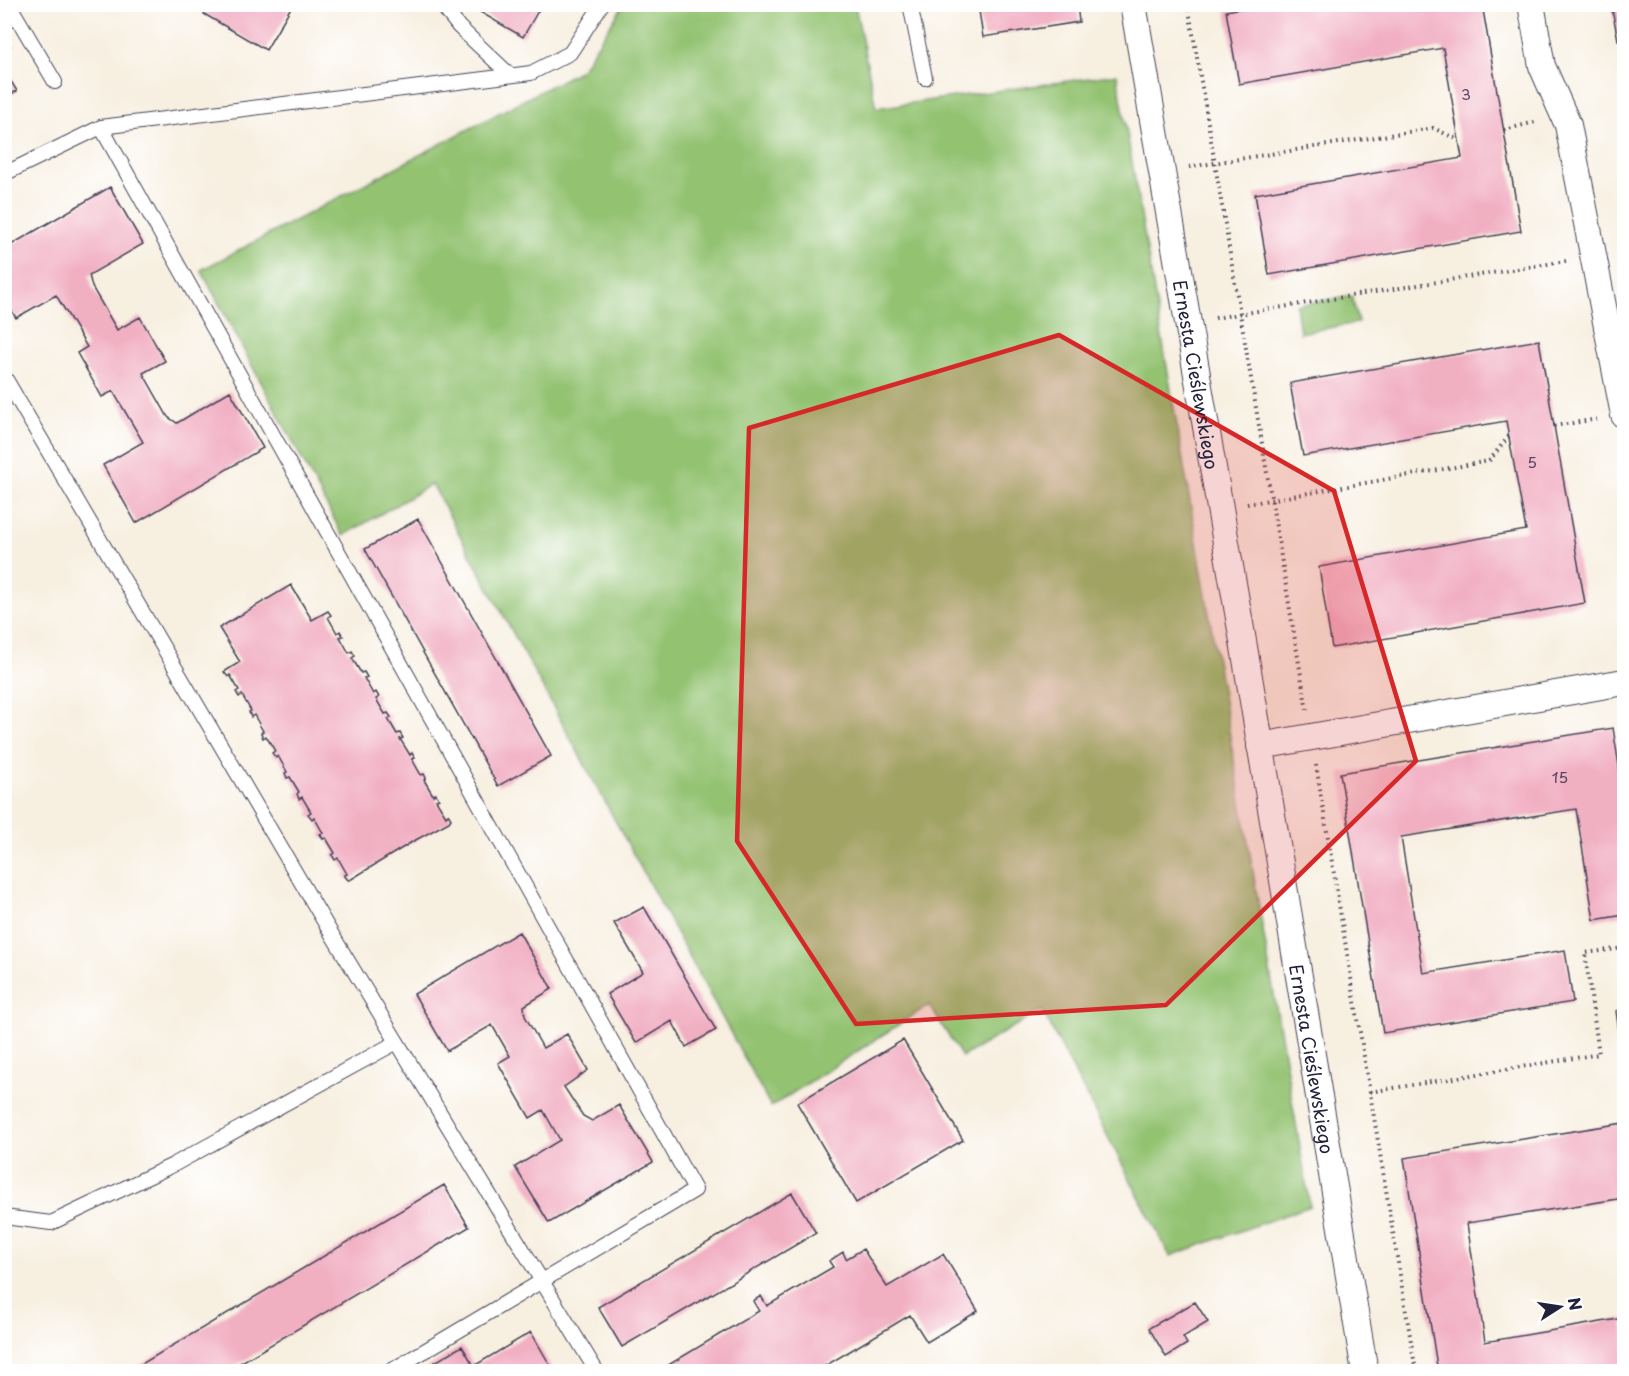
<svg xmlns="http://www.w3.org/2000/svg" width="1629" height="1376" viewBox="0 0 1629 1376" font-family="'Playpen Sans',sans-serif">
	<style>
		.green { fill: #93c271; stroke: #5a7256; stroke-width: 1.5 }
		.building { fill: #f1afc2 }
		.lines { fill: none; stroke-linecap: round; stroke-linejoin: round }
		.lane-casing { stroke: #424154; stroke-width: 16 }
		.street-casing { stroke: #424154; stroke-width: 28 }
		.path { stroke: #424154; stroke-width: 4; stroke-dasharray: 1.5 4.5; stroke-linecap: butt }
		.lane { stroke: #fff; stroke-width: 14 }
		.street { stroke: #fff; stroke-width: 26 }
		.marked { fill: #d62828; fill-opacity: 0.2; stroke: #d62828; stroke-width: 4.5; stroke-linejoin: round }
		.labels { text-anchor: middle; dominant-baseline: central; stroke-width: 5; stroke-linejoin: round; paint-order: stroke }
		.number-label { font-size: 15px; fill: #56455d }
		.street-label { font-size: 18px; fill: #22223b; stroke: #fff }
	</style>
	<rect width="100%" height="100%" fill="#fff"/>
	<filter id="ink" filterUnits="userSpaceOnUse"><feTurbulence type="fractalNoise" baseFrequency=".0167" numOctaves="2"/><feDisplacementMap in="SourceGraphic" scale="12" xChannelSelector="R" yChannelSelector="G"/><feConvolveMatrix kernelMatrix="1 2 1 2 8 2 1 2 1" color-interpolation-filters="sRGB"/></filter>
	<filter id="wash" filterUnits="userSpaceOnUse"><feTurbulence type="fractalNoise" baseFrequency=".008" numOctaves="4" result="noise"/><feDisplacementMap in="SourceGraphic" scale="24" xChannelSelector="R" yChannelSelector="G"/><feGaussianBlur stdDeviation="1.35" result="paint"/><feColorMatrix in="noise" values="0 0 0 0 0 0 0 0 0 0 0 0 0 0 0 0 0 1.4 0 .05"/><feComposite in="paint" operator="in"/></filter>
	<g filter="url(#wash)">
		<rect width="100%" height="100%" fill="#f7efe0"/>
		<path class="green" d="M624,4l231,1 21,103 241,-34 193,1132 -140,50 -128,-246 -80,47 -33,-52 -158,102 -339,-623 -89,52 -142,-266 380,-200z
			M1352,296l6,27 -58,10 -4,-28z"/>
		<g id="blocks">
			<path class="building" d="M210,4h83l-27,46 -62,-36z
				M484,4h58l-19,33 -43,-25z
				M978,4h99l2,18 -96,15z
				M1264,4h218l39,227 -252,44 -14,-81 207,-36 -19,-110 -204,36 -13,-73z
				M1611,4h13v34l-6,2z
				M8,42l3,4 -6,6v-8z
				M4,70l13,21 -13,7z
				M110,187l33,57 -54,31 3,12 25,43 23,-13 25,44 -22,12 25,44 9,6 53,-32 33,57 -127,75 -33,-58 40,-23 -30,-51 -11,6 -25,-44 10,-6 -31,-52 -40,23 -12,-20v-49z
				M1539,340l46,263 -253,45 -13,-81 207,-37 -20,-109 -203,35 -13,-73z
				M418,519l133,237 -53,30 -133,-237z
				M291,585l21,35 16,-9 3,4 -3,2 9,16 3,-2 3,5 -3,1 9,16 3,-2 3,5 -3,2 9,15 3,-1 3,5 -3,1 9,16 3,-2 3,5 -3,2 9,15 3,-1 3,4 -3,2 9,15 3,-1 3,5 -3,1 10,16 2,-2 3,5 -3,1 9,16 3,-1 2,4 -2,2 9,15 3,-1 3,5 -3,1 10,16 2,-2 3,5 -2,3 -37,20 -62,38h-2l-4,-5 3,-1 -9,-16 -3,2 -3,-5 3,-2 -9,-15 -3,1 -3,-5 3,-1 -9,-16 -2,2 -4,-5 3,-2 -9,-15 -3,2 -2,-5 2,-2 -9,-15 -3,1 -2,-5 2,-1 -9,-16 -2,2 -4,-5 3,-2 -9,-15 -3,2 -2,-5 2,-2 -9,-16 -3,2 -2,-5 2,-1 -9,-16 -3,2 -3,-5 3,-2 -9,-15 -2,2 -4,-5 16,-10 -21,-34z
				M1613,728l11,70v117l-30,5 -18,-111 -175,28 22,136 142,-23 8,52 -190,31 -43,-260z
				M644,907l72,123 -30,17 -14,-26 -36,22 -29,-49 36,-22 -29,-49z
				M519,932l33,57 -28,17 1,10 18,32 24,-14 21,36 -24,17 19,29 9,5 27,-16 34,57 -104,61 -34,-56 45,-27 -17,-30 -13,8 -32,-55 12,-7 -18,-31 -45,26 -33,-57z
				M1624,1009v50h-1l-7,-48z
				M903,1040l60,100 -107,63 -59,-100z
				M1624,1123v75l-157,25 18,119 139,-24v54h-186l-34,-214z
				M444,1185l25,42 -244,145h-97z
				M792,1193l24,40 -194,114 -24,-40z
				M863,1249l24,38 56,-33 35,57 -51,31 -17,-27 -95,57h-154l-1,-2 99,-59 -6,-10 8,-5 6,10 66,-39 -4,-6 14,-9 3,7z
				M1195,1302l13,20 -25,15 4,7 -21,13 -17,-29z
				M531,1332l23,40h-127l-2,-4 37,-22 12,20z"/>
		</g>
	</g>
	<g filter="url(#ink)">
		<use href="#blocks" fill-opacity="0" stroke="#424154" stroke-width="1.5"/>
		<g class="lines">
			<defs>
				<path id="lane" d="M9,4l46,78
					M441,4l18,23 51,48
					M910,4l15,74
					M101,127l594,1063 -306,182
					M4,174l97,-47 430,-54 39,-20 32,-49
					M4,376l324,552 269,444
					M4,1217l47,6 122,-58 224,-123"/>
				<g id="street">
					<path id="s1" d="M1133,4l111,643 121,725"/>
					<path d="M1531,4l11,62 26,59 56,290"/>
					<path d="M1260,746l364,-64"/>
				</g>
			</defs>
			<use href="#lane" class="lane-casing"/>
			<use href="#street" class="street-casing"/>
			<path class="path" d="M1188,4l119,707
				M1504,130l31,-8
				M1189,167l244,-39 26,12
				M1215,318l351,-57
				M1554,426l44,-7
				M1247,504l242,-43 20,-25
				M1316,765l100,607
				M1370,1092l229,-38 -14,-101 39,-5"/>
			<use href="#lane" class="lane"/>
			<use href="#street" class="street"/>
		</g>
	</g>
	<path class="marked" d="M1059,335l275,156 82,270 -250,244 -310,19 -119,-183 12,-413z"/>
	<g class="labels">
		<g class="number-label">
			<text x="1466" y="93">3</text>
			<text x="1532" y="461">5</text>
			<text x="1560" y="776">15</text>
		</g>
		<g class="street-label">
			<text stroke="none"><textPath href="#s1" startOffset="376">Ernesta Cieślewskiego</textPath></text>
			<text stroke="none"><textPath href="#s1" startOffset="1070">Ernesta Cieślewskiego</textPath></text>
		</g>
	</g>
	<rect width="1629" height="1376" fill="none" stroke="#fff" stroke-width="24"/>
	<g transform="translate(1560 1307) rotate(78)" stroke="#ffffff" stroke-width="4.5" paint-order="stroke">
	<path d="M0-4.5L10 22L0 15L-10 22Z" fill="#22223b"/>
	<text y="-9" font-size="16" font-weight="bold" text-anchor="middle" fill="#22223b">N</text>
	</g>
</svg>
